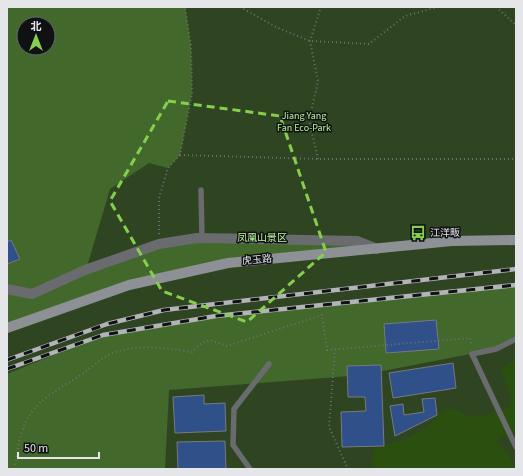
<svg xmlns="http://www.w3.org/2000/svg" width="523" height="476" viewBox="0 0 523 476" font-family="'Source Sans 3','Noto Sans SC',sans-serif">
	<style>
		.green { fill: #2f4521; fill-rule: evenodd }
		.forest { fill: #43682b; fill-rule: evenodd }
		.water { fill: #2b4f0f }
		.building { fill: #2f5088; stroke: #767a81 }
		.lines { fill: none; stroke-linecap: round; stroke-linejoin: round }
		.path { stroke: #6e7176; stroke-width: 2; stroke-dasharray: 1 3; stroke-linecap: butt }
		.lane { stroke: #696b6e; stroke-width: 5.5 }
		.street { stroke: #696b6e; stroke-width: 10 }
		.secondary { stroke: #8d9095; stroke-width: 10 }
		.rail-casing { stroke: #b2b4b9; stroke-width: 4.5 }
		.rail { stroke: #0f1113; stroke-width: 3; stroke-dasharray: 9; stroke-linecap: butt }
		.marked { fill: none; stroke: #84d04e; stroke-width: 3; stroke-dasharray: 8 5; stroke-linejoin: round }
		.labels { text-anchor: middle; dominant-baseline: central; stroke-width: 3; stroke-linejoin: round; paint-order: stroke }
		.park-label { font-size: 10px; fill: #bef69c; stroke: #0f1113 }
		.poi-label { font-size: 10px; fill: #e4e6ea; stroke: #0f1113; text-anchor: start }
		.street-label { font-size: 10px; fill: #e4e6ea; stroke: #0f1113 }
	</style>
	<rect width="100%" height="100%" fill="#24282e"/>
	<path class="green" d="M7,7h509v462h-509zM24,24h24v24h-24z"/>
	<path class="forest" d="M7,7h178l6,39 1,47 -12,62 -12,13 -19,-5 -39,26 -24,81 73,-26 38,-6 119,2 61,9 -149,14 -99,22 -122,43zM24,24h24v24h-24z
		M516,285v54l-20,10 -134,26 -193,15 -4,79h-158v-95l96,-39 113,-19z"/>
	<path class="water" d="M516,359v71l-19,10v3l10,9 9,17h-141l-4,-10 4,-11c17,-3 43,-13 56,-24 5,-5 8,-13 16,-15 8,-2 16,5 23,7 12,3 28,-6 39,-9l2,-7 -10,-31z"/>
	<path class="building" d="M11,240l9,19 -13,5v-22z
		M436,320l3,29 -53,4 -2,-29z
		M453,363l3,25 -63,10 -4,-25z
		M381,365l3,81 -42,1 -1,-35 25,-1 -1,-14h-17l-1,-31z
		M204,395v9l21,-1 1,28 -51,2 -2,-36z
		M435,398l2,17 -42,21 -5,-30 13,-2 1,11 20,-3 -2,-13z
		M225,441l1,28h-48l-1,-27z"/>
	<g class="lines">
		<path class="path" d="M240,7l38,21 32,13 59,3 36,-28 33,-9
			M496,7l20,18
			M180,155l138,4h198
			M318,159l-8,-35 1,-12 7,-31 -8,-40 11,-34
			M159,234v-36l9,-30 12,-13 12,-62 -1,-47 -6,-39
			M335,349l-6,78 19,42
			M15,469c6,-57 18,-65 66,-94 10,-6 18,-16 30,-21 26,-11 54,-6 81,-2l10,-9 8,-3 17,6 95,-31 5,35 143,-12 2,8"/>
		<path class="lane" d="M201,190l1,48
			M516,339l-20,10 -24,5 44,93
			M250,469l-17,-24 1,-36 35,-45"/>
		<path class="street" d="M7,289l25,5 53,-24 74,-26 38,-6 160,3 20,8"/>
		<path class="secondary" d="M7,328l122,-43 99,-22 224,-22 64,-1"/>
		<defs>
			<path id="rail" d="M7,360l100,-36 57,-14 352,-41
				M7,369l96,-34 113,-19 300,-31"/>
		</defs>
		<use href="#rail" class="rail-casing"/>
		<use href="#rail" class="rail"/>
	</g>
	<path class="marked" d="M168,101l112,15 46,136 -79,70 -85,-31 -52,-90z"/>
	<defs>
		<symbol id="bus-bare" viewBox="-9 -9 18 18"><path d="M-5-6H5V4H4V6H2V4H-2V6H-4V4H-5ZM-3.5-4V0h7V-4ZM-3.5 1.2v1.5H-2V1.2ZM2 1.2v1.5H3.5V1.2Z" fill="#84d04e" stroke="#0f1113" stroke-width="2.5" paint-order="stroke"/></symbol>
	</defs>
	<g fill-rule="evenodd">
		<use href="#bus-bare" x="407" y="222" width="22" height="22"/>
	</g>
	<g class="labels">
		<g class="park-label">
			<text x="304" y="116">Jiang Yang<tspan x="304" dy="12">Fan Eco-Park</tspan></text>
			<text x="262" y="238">凤凰山景区</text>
		</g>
		<g class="poi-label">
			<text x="430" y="233">江洋畈</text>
		</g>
		<g class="street-label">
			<text transform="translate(257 260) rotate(-5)">虎玉路</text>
		</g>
	</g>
	<rect width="523" height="476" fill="none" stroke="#e4e6ea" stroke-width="16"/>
	<g transform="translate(36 36)"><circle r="19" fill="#0f1113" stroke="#646669"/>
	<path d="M0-3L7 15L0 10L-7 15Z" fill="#84d04e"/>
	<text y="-6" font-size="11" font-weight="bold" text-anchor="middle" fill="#e4e6ea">北</text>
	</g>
	<path d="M18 452v6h81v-6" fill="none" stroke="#e4e6ea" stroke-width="2"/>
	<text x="24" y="452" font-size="12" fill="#e4e6ea" stroke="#0f1113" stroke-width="3" paint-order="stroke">50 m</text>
</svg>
